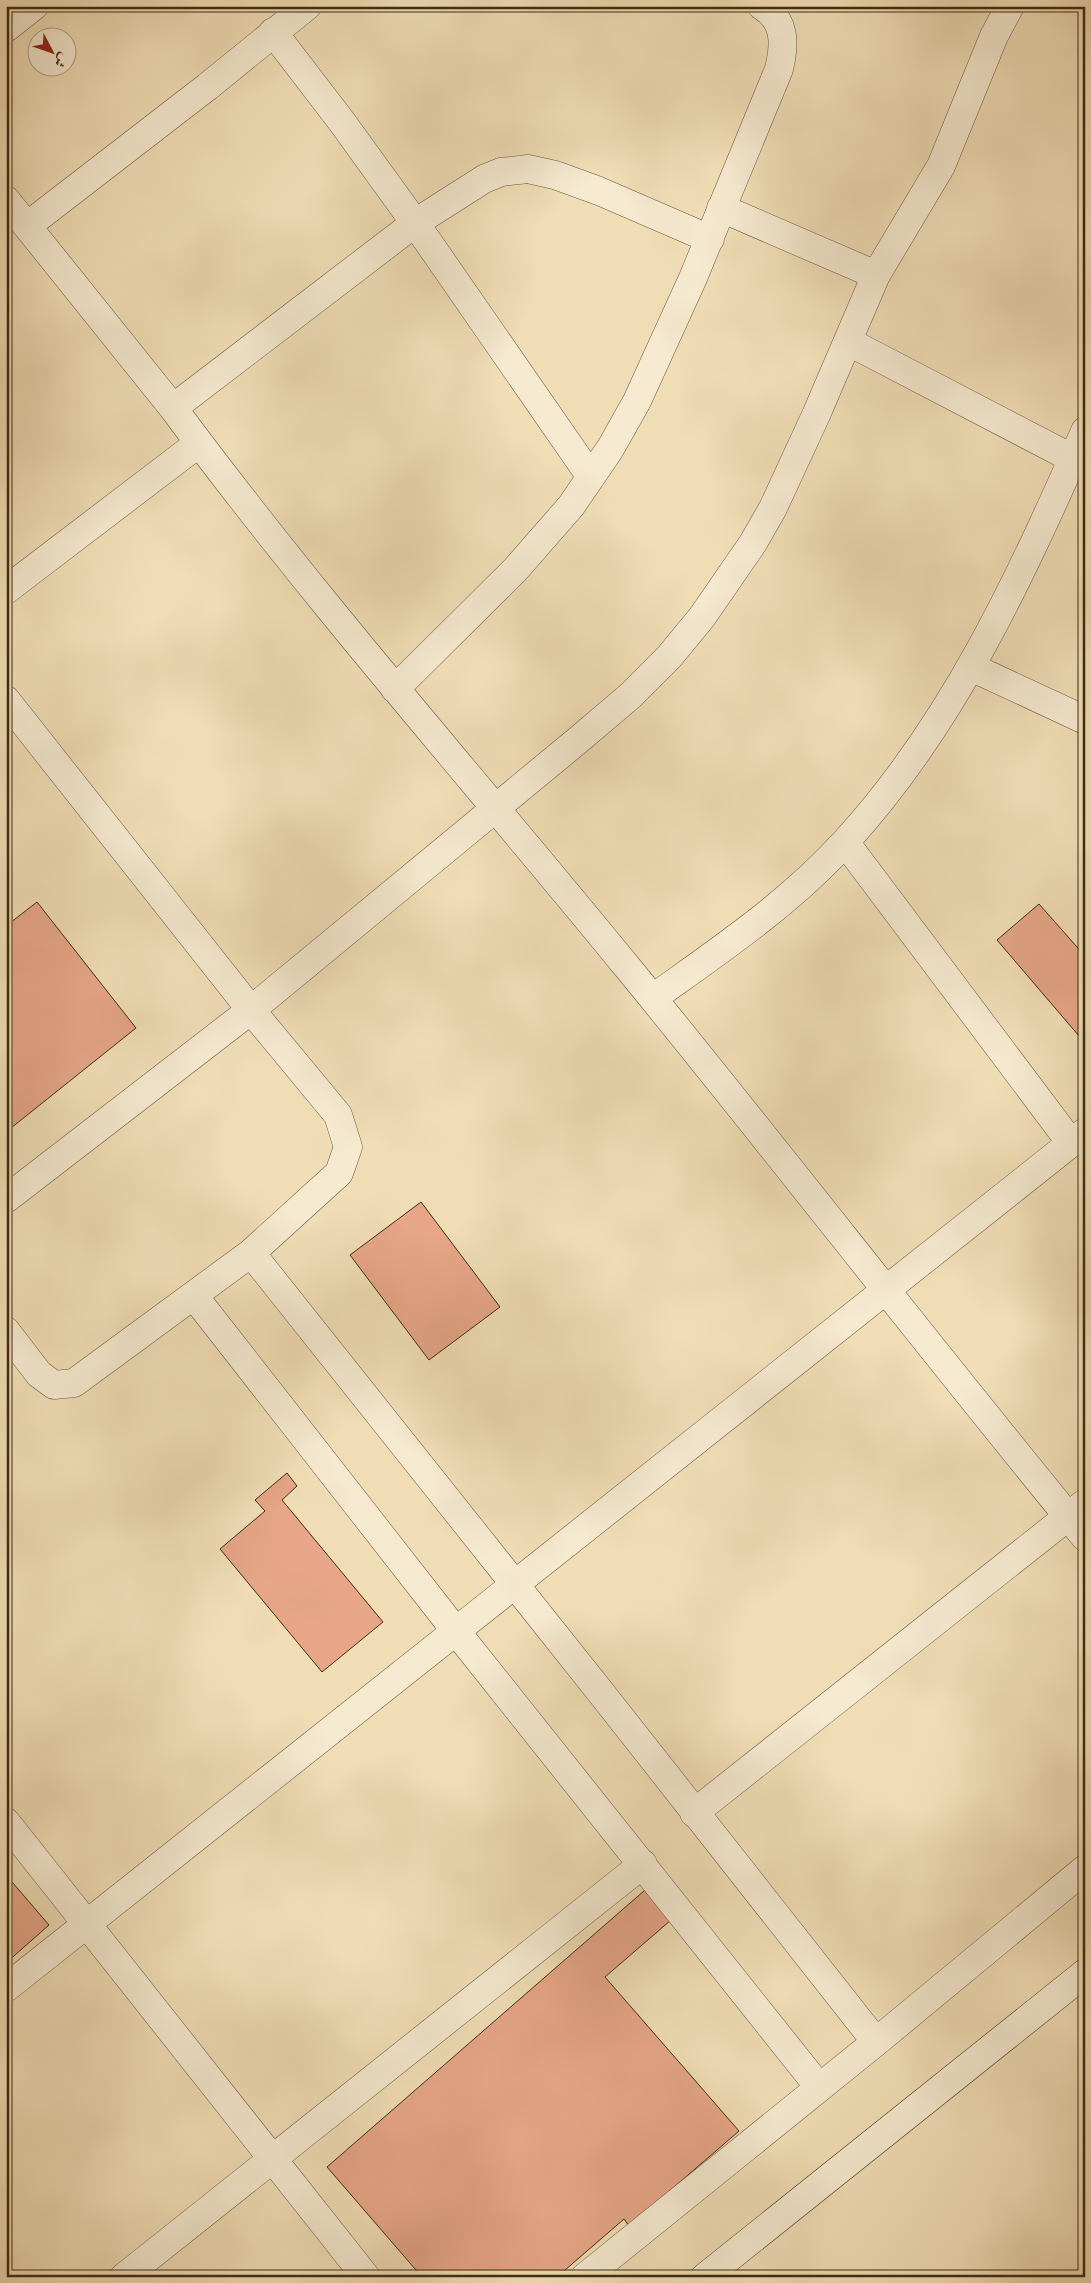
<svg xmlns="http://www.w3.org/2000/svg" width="1091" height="2283" viewBox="0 0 1091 2283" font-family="Alegreya,Amiri,serif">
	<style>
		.building { fill: #e6a687; stroke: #3e2c13 }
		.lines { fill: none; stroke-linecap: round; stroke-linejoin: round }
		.street-casing { stroke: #6a583c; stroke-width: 29 }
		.secondary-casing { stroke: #3e2c13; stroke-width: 29 }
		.street { stroke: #f5e9d0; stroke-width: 28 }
		.secondary { stroke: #f5e9d0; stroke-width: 28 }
	</style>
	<rect width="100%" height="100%" fill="#f0ddb6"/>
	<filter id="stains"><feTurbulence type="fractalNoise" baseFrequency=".004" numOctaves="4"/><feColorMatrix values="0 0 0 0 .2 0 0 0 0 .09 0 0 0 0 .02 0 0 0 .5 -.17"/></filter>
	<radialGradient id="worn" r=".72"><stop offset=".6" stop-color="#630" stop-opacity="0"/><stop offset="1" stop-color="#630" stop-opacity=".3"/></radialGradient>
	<path class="building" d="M37,902l99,126 -130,104v-206z
		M1039,904l46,52v87l-88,-103z
		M421,1202l79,105 -71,53 -79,-105z
		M287,1473l10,13 -15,14 101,122 -61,50 -102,-123 45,-38 -10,-11z
		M6,1875l43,50 -43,38z
		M645,1890l26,30 -66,57 134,154 -110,95 -5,-7 -67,58h-135l-95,-110z"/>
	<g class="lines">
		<defs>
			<path id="street" d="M6,28l28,-22
				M273,32l69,90 73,101 176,254
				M6,200l167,208
				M721,208l155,67
				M27,226l180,-139 100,-81
				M710,239l-111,-48 -44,-16 -27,-6 -27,3 -17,7 -69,44 -242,185c143,193 303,374 455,560 154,188 302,381 457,569
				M849,342l236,123
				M6,590l193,-147
				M971,667l114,53
				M395,689l120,-119 56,-64 39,-57 27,-48 56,-123 86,-209c6,-25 7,-48 -17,-63
				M6,700l245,310 87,105 10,32 -9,26 -88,80 -177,130 -20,2 -15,-11 -33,-43
				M845,842l226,301
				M653,998c67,-48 137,-95 193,-157 108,-118 175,-265 239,-410
				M6,1199l245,-189 326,-269 53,-45 39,-39 33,-40 51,-74 20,-35 43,-93 60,-140 65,-109 53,-130 16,-30
				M251,1253l355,446 270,343
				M194,1296l261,334 364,457
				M694,1813l391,-310
				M6,1822l360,455
				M6,1988l1079,-856
				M124,2277l519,-413
				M585,2277l291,-235 209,-173"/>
			<path id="secondary" d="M705,2277l380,-304"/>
		</defs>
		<use href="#street" class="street-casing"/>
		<use href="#secondary" class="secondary-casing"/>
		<use href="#street" class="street"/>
		<use href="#secondary" class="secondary"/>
	</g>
	<rect width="1091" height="2283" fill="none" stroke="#f0ddb6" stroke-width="25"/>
	<rect x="8" y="8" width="1076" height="2268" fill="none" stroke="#3e2c13" stroke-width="2.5"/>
	<rect x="12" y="12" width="1066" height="2258" fill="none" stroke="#3e2c13"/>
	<g transform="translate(52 52) rotate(131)"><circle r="24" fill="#f5e9d0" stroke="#ac9d84"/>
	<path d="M0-4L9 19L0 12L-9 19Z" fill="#8f2418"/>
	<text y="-8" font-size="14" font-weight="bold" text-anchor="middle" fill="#3e2c13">ش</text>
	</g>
	<rect width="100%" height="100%" filter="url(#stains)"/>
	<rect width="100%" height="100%" fill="url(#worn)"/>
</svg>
